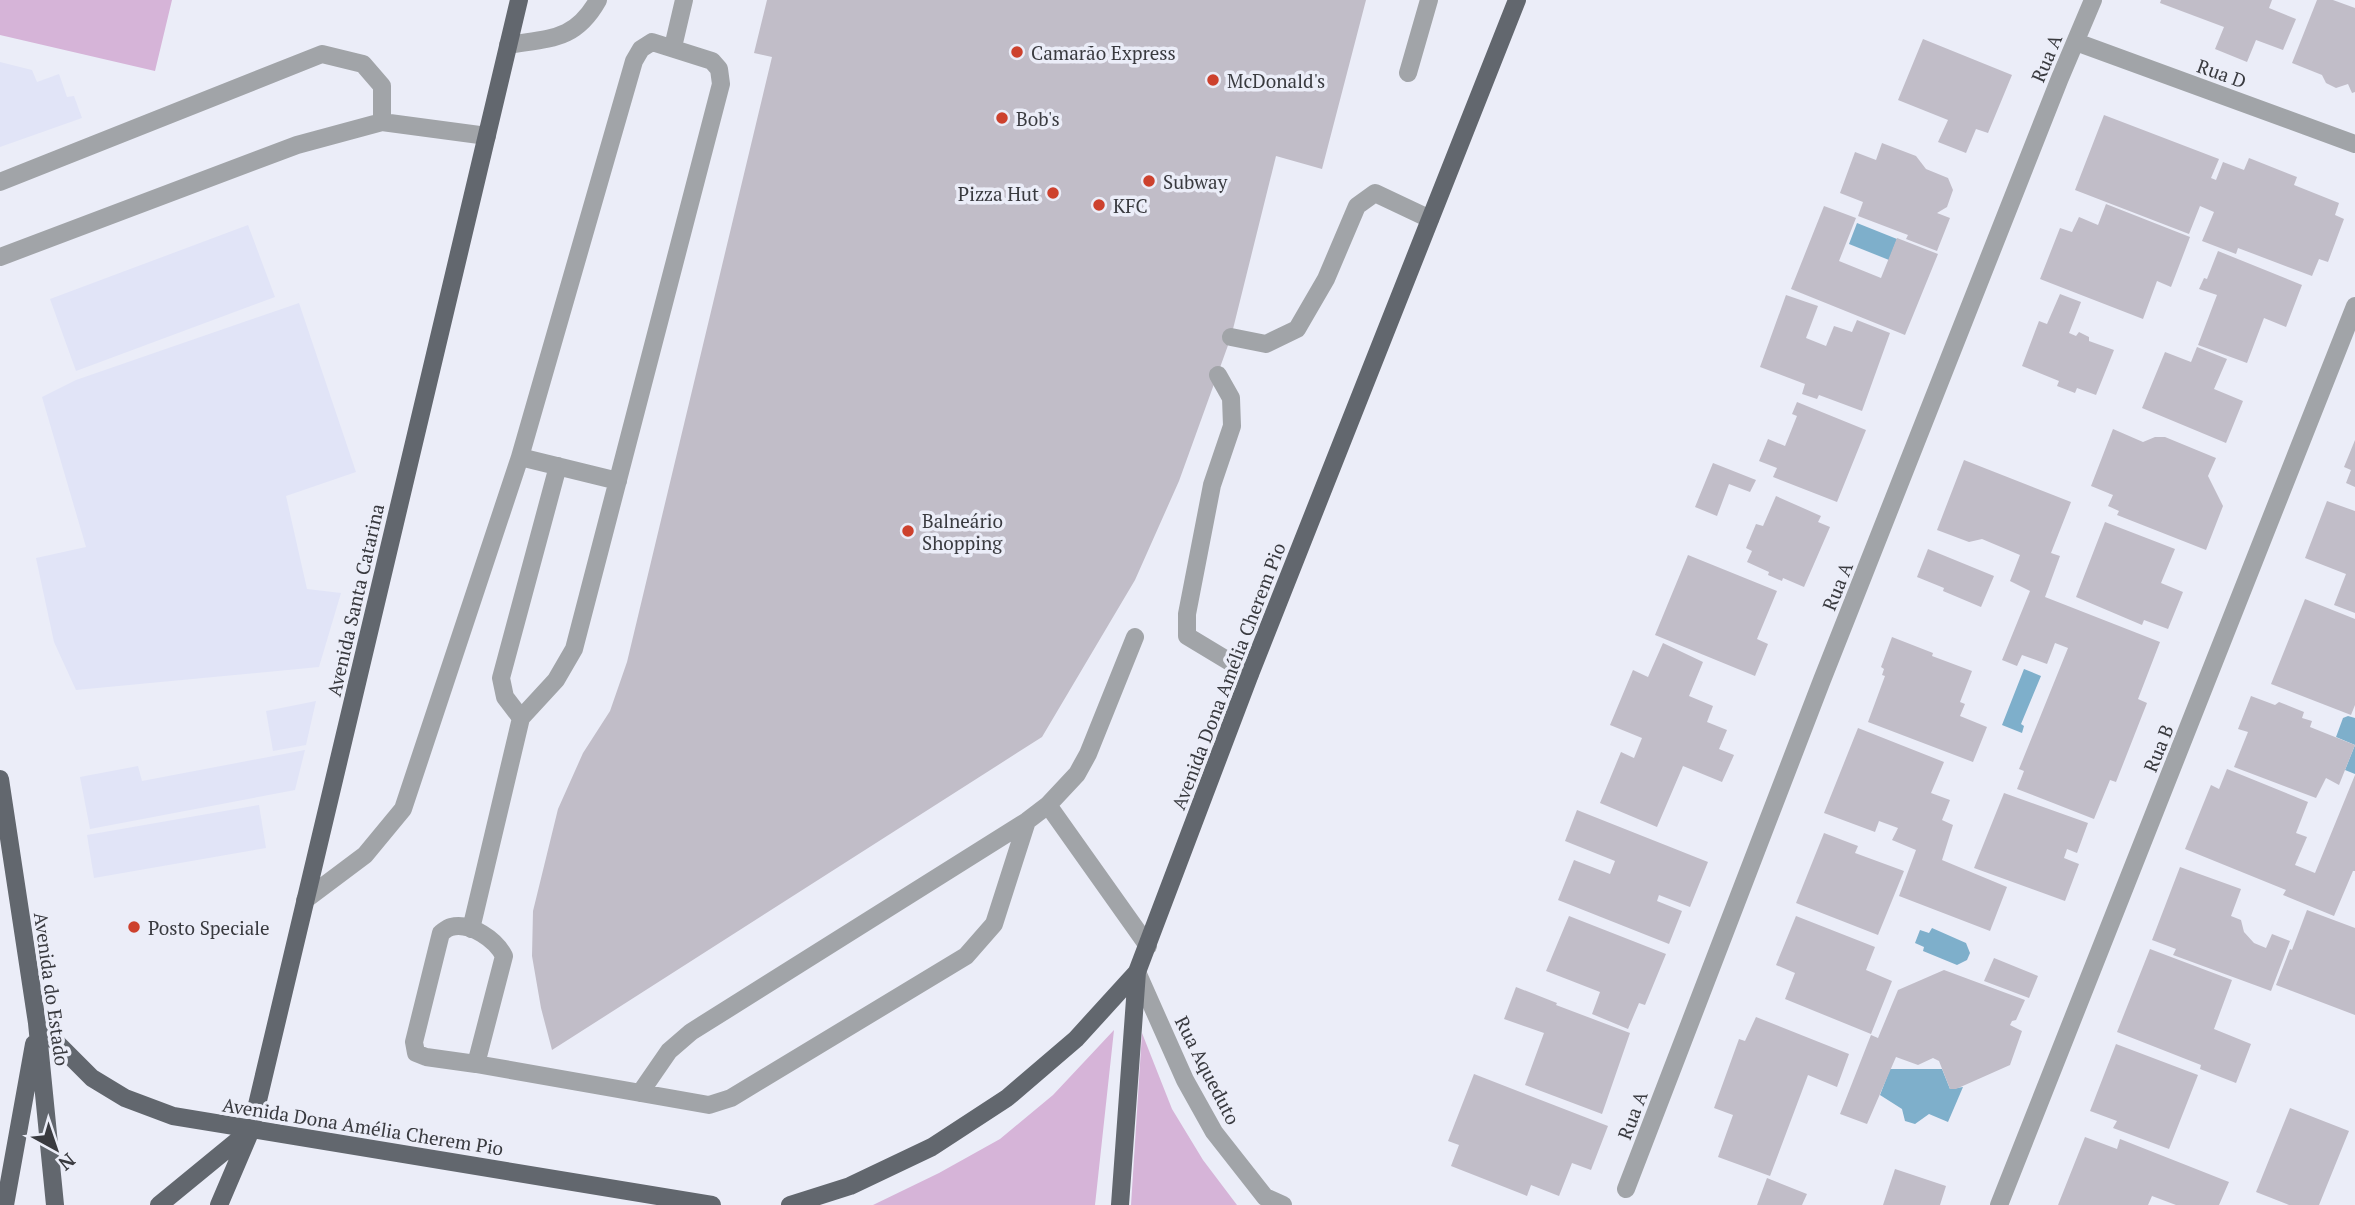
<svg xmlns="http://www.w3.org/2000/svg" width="2355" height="1205" viewBox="0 0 2355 1205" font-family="'PT Serif',serif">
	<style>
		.built { fill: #e1e4f7 }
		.green { fill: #d6b4d8 }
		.water { fill: #7eafcb }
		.building { fill: #c1bdc8 }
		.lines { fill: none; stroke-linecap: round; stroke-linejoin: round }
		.minor { stroke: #a1a4a8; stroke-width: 18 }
		.major { stroke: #62676e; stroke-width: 18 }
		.poi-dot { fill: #cd412d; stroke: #ebedf8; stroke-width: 2.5 }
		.labels { text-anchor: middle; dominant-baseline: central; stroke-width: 7; stroke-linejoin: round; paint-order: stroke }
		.poi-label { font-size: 19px; fill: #393a3f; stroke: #ebedf8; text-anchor: start }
		.street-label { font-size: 19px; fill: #393a3f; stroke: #ebedf8 }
	</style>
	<rect width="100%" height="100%" fill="#ebedf8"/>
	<path class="built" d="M0,62l32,8 5,12 22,-8 8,23 7,-1 8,22 -82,29z
		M248,225l27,72 -199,74 -26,-72z
		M299,303l57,169 -70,24 21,93 34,4 -22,74 -243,23 -22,-48 -18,-84 50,-11 -44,-150 34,-17z
		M316,701l-10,44 -33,6 -7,-40z
		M305,750l-10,40 -205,39 -10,-52 58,-11 4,15z
		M259,805l7,43 -172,30 -7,-43z"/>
	<path class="green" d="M0,0h172l-17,71 -155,-36z
		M1114,1030l-19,175h-222l66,-32 61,-34 53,-44z
		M1142,1033l30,76 31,51 34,45h-106z"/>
	<path class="water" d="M1857,223l40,16 -8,21 -40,-16z
		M2024,669l17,7 -20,48 3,2 -2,7 -20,-8z
		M2348,716l7,2v56l-10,-4 10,-25 -19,-8 7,-19z
		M1932,928l34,15 4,10 -3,7 -10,5 -34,-14 1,-4 -9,-4 5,-13 9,3z
		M1890,1069h52l8,20 13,-2 -15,35 -19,-8 -14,10 -10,-3 -3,-12 -22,-14z"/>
	<path class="building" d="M767,0h599l-44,169 -46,-13 -45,181 -52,144 -44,99 -93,157 -490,313 -11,-42 -9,-52 1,-45 25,-102 25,-56 27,-42 17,-49 145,-605 -18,-4z
		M2161,0h111l-3,8 27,11 -13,31 -27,-10 -9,22 -32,-13 9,-22 -64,-24z
		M2317,0h16l22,8v84l-3,1 -4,-9 -12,4 -10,-5 -4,-8 -30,-12z
		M1923,39l89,36 -24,58 -12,-4 -10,24 -28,-11 10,-22 -50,-20z
		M2104,115l115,44 -8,19 5,2 7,-18 21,8 5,-12 48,19 -3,8 45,18 -4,12 9,4 -16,43 -9,-3 -7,17 -74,-28 -2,6 -34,-13 12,-29 -14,-6 -11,28 -114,-44z
		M1882,143l34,13 10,13 22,9 5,12 -6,17 -10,6 13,5 -13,33 -31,-12 2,-4 -50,-19 5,-14 -23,-9 15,-41 21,8z
		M2106,204l84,33 -19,50 -14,-6 -14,38 -103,-40 20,-51 12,4 7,-15 19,8z
		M1824,206l32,12 -17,43 42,17 16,-40 41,16 -33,81 -114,-46z
		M2218,251l84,34 -16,42 -22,-9 -17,45 -49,-18 19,-50 -18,-6 5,-11 3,1z
		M2060,294l21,8 -12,31 7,3 3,-4 10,5v4l25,9 -18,45 -19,-7 -2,5 -18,-7 2,-5 -37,-15 17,-45 8,3z
		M1786,295l32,11 -12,32 20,8 8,-20 18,6 5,-12 33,13 -28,78 -43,-16 -2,4 -15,-5 3,-10 -45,-17z
		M2197,347l30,12 -13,30 29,12 -17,42 -84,-35 23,-56 26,10z
		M1797,402l69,28 -29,72 -64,-25 4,-9 -18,-7 9,-22 17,7 12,-30 -5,-2z
		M2113,429l30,13 12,-5h10l51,21 -8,18 15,30 -17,44 -89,-35 2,-4 -11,-5 5,-11 -22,-9z
		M2355,440v47l-9,-4 5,-13 -7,-3z
		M1964,460l107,42 -20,51 9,3 -15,41 115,45 -22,57 9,4 -31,79 -6,-2 -16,39 -77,-30 7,-18 -5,-2 49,-121 -13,-5 -8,21 -25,-9 -5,11 -15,-6 28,-69 -20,-10 10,-26 -38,-16 -13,3 -32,-12z
		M1713,463l43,17 -6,12 -21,-8 -12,32 -22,-9z
		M1776,496l45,20 -3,6 12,5 -26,60 -21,-9 -1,3 -14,-6 1,-3 -22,-10 5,-11 -6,-3 10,-24 7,2z
		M2327,501l28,10v102l-21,-8 12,-31 -41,-16z
		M2105,522l70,27 -14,34 22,9 -15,37 -24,-9 -2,5 -66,-28z
		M1928,549l66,27 -13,31 -38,-16 1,-3 -27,-11z
		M1688,555l89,36 -20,48 11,5 -13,32 -100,-41z
		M2305,599l50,20v86l-4,10 -80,-31z
		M1892,637l41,16 -1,3 40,15 -12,31 5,2 -5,12 27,11 -14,35 -105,-40 17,-46 -3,-1 2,-6 -3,-2z
		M1663,643l40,19 -14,34 24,10 -6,16 20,8 -8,19 15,6 -12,27 -39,-16 -26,61 -57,-24 21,-51 13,6 8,-20 -32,-13 23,-55 15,7z
		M2251,696l24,9 4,-3 25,10 -2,6 10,3 -2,6 45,18 -16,40 -13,-7 -10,20 -82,-31 14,-35 -10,-3z
		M1858,728l86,34 -13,31 19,7 -8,20 11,5 -11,35 65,27 -17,44 -91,-35 17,-46 -24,-10 6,-12 -19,-7 -4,11 -51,-19z
		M2227,769l81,33 -12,31 11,4 -12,28 20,8 40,-98v96h-2l-19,45 -51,-21 3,-5 -101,-41 26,-64 8,4z
		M2004,793l84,30 -11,30 -10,-4 -3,9 15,6 -14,37 -91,-33z
		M1577,810l131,52 -18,45 -31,-12 -2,6 25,10 -13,33 -111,-44 16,-40 36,14 5,-13 -50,-20z
		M1824,833l34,13 -3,7 49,18 -26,64 -82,-32z
		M2180,867l61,22 -10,27 10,4 3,12 10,11 12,5 6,-14 18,7 -19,50 -98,-36 3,-6 -24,-9z
		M2307,910l48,18v87l-79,-30 14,-36 2,1z
		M1569,916l97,38 -21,51 -6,-2 -11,26 -36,-15 8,-22 -54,-21z
		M1796,916l79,31 -9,23 26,11 -21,53 -86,-35 10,-26 -19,-8z
		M2150,949l82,31 -18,49 37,15 -15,39 -36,-14 1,-4 -84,-33z
		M1994,958l44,18 -9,22 -45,-17z
		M1944,970l81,30 -9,20 -4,1 -2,4 12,6 -12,34 -54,24h-6l-11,-28 -6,-3 -15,7 -22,-8 -29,67 -27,-10 31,-79 7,3 20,-48z
		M1516,987l41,16 -1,2 74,28 -28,81 -77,-29 19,-52 -40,-14z
		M1756,1017l93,37 -12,33 -29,-12 -38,101 -52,-19 15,-42 -19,-7 25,-69 6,2z
		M2116,1044l82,31 -29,74 -56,-21 4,-7 -27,-10z
		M1474,1074l134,52 -17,44 -19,-7 -13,33 -28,-11 -4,11 -76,-30 8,-21 -11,-4z
		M2290,1108l59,23 -30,74h-30l-33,-13z
		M2085,1137l32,12 3,-10 109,43 -10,23h-43l-24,-9 -4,9h-90z
		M1895,1169l51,17 -6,19h-57z
		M1767,1178l40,16 -5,11h-45z"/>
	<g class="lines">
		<path class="minor" d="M2076,42l279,102
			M508,45c42,-7 67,-4 90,-45
			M673,47l11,-47
			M1408,73l21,-73
			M0,182l322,-128 41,10 19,22v36
			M0,257l297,-112 85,-23 105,14
			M1231,337l35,7 31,-15 29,-50 31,-73 18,-13 55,26
			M1218,375l13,23 1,28 -20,59 -25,129v22l63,38
			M520,457l98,24
			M521,718l-16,-21 -4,-19 57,-212
			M1048,805l100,141
			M305,900l60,-45 38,-46 117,-352 114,-396 7,-12 11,-7 60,19 7,8 2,15 -147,565 -18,31 -35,38 -50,211
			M1137,972l48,108 29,52 51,65 18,8
			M476,1064l28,-108c-8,-16 -33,-34 -53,-29 -4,1 -7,4 -10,6l-27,109 2,11 10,4 50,7 233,41 22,-7 235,-142 28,-32 33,-103
			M640,1093l29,-42 22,-19 336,-211 21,-16 29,-31 11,-20 47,-117
			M1626,1189l196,-509 238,-602 33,-78
			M1999,1205l356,-899"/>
		<path class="major" d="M0,779l37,244 18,182
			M37,1023l55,55 33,20 48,18 539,89
			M5,1205l29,-161
			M159,1205l89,-73
			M219,1205l32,-75 268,-1130
			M790,1205l60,-19 82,-39 75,-49 69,-59 61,-67 113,-298 267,-674
			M1120,1205l17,-233"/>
	</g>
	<g class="poi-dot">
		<circle cx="1017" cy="52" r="7"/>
		<circle cx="1213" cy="80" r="7"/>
		<circle cx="1002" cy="118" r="7"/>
		<circle cx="1149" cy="181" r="7"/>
		<circle cx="1053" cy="193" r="7"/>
		<circle cx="1099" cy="205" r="7"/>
		<circle cx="908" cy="531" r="7"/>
		<circle cx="134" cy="927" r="7"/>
	</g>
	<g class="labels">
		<g class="poi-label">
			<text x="1031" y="52">Camarão Express</text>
			<text x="1227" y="80">McDonald's</text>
			<text x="1016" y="118">Bob's</text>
			<text x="1163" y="181">Subway</text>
			<text x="1039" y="193" text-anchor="end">Pizza Hut</text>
			<text x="1113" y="205">KFC</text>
			<text x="922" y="520">Balneário<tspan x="922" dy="22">Shopping</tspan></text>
			<text x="148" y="927">Posto Speciale</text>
		</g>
		<g class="street-label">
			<text transform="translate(2046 58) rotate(-67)">Rua A</text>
			<text transform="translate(2222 73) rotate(20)">Rua D</text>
			<text transform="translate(1837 586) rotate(-68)">Rua A</text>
			<text transform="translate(355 600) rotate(-77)">Avenida Santa Catarina</text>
			<text transform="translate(1228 676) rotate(-69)">Avenida Dona Amélia Cherem Pio</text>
			<text transform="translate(2158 748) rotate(-68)">Rua B</text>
			<text transform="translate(52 989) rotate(82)">Avenida do Estado</text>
			<text transform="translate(1208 1070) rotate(63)">Rua Aqueduto</text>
			<text transform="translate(1632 1115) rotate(-69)">Rua A</text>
			<text transform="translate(363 1126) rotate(9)">Avenida Dona Amélia Cherem Pio</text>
		</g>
	</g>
	<g transform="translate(56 1149) rotate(140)" stroke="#ebedf8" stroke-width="5" paint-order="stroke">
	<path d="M0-5L12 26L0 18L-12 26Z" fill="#393a3f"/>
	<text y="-10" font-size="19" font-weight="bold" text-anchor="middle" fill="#393a3f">N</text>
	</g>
</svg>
